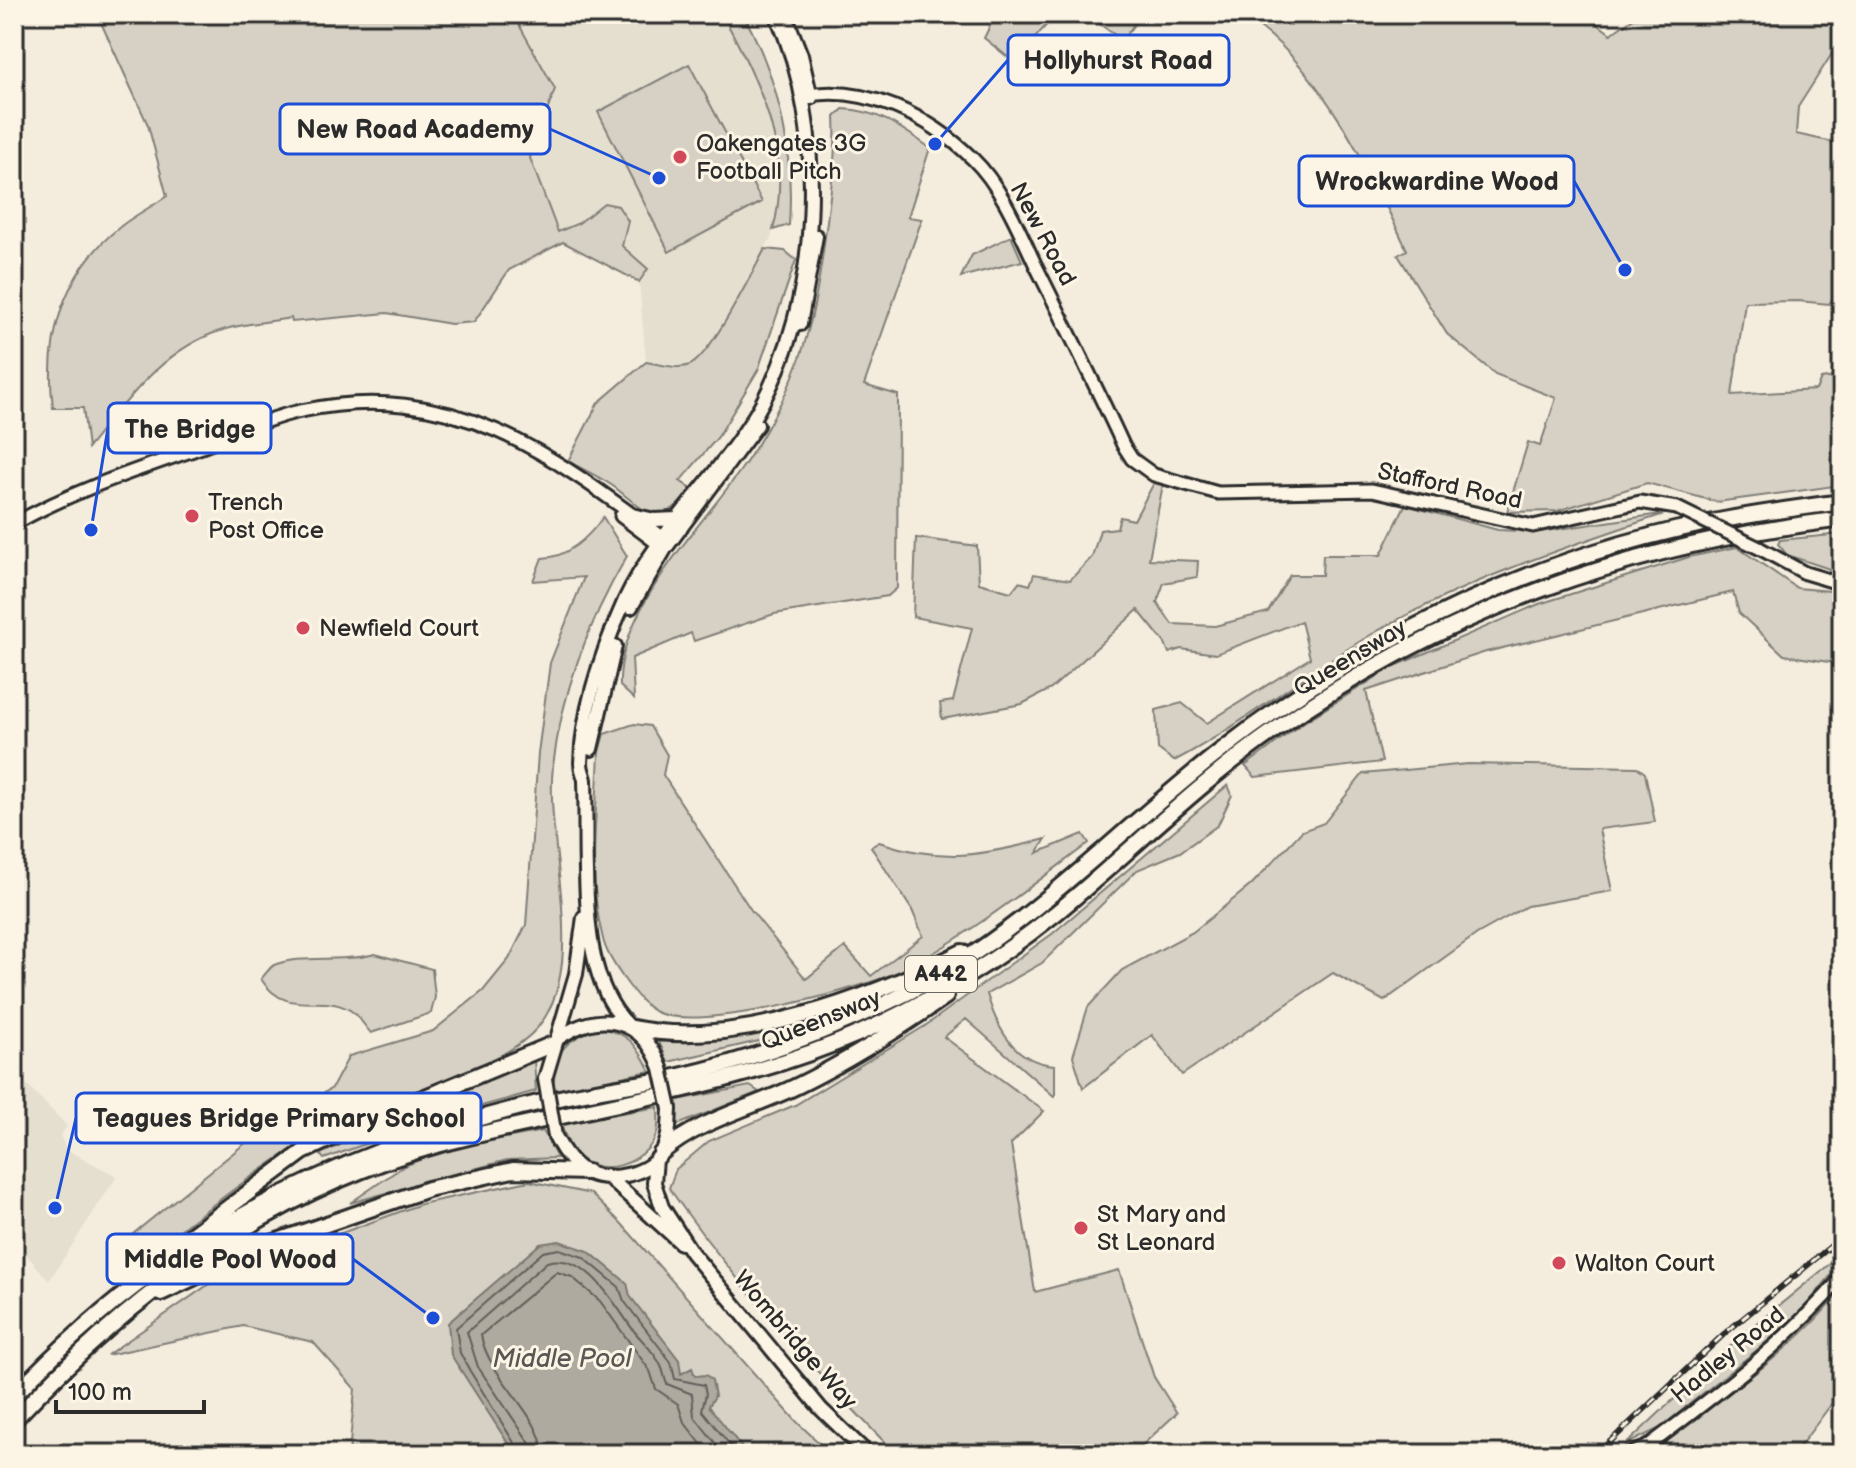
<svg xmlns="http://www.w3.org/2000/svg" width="1856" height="1468" viewBox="0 0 1856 1468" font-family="'Balsamiq Sans',sans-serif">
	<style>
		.built { fill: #e5dfd0 }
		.green { fill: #d6d1c4; stroke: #807e78; stroke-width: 2 }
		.water { fill: #afaaa0; stroke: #7a7771; stroke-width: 2 }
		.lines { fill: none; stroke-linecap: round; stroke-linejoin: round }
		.shore { stroke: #605e5a; stroke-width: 2 }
		.tertiary-casing { stroke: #2b2b2b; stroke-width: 17 }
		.secondary-casing { stroke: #2b2b2b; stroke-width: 18 }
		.trunk-casing { stroke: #2b2b2b; stroke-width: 20 }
		.tertiary { stroke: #fcf5e5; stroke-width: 11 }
		.secondary { stroke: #fcf5e5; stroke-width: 12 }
		.trunk { stroke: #fcf5e5; stroke-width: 14 }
		.rail-casing { stroke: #2b2b2b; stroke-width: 6 }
		.rail { stroke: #fcf5e5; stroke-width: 3; stroke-dasharray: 9; stroke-linecap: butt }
		.tertiary-bridge-casing { stroke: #2b2b2b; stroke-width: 17; stroke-linecap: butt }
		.secondary-bridge-casing { stroke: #2b2b2b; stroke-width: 18; stroke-linecap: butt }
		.tertiary-bridge { stroke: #fcf5e5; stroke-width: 11 }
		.secondary-bridge { stroke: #fcf5e5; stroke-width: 12 }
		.poi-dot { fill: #d1495b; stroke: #fcf5e5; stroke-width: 3 }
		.labels { text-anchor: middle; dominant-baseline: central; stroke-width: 6; stroke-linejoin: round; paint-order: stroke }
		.shield { fill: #fcf5e5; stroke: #6a6863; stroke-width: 2 }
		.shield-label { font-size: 22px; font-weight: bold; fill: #2b2b2b }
		.poi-label { font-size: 24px; fill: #2b2b2b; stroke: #fcf5e5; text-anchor: start }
		.street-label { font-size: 24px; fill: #2b2b2b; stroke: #fcf5e5 }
		.water-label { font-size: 26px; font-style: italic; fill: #595754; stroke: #fcf5e5 }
		.leader { fill: none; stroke: #1d4ed8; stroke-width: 3 }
		.callout-dot { fill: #1d4ed8; stroke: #fcf5e5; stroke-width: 3 }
		.callout { fill: #fcf5e5; stroke: #1d4ed8; stroke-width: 3 }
		.callout-label { font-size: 26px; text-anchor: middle; font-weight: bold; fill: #2b2b2b }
	</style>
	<rect width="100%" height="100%" fill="#f4edde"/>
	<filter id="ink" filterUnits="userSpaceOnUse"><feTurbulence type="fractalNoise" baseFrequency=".0125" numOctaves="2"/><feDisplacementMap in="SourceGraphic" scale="16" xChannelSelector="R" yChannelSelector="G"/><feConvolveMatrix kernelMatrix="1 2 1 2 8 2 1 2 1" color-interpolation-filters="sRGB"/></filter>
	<g filter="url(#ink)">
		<path class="built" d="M513,14h209l34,64 24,75 2,45 -11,40 -54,96 -20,27 -10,5 -41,-4 -7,-80 -76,-40 -5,-9 -28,-75 25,-69z
			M14,1071l53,55 -7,10 7,14 50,26 -68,105 -35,-41z"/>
		<path class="green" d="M97,14h416l42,75 -25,69 28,74 21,-9 25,-20 14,3 10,15 -6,25 26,23 -9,13 -76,-40 -54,28 -35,52 -23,2 -64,-11 -95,9 -1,-4c-22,4 -47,5 -68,12 -59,17 -98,73 -135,118l-5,-40h-30c-9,-71 10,-136 68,-182 14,-11 32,-20 46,-30l-19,-71z
			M722,14h21c36,65 51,137 46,211l-16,5c21,-78 -14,-148 -51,-216z
			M996,14h60l-42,48 -30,-24z
			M1086,14h56l-20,26z
			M1241,14h343l27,20 28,-20h203v24l-44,69 -2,27 46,10 -8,24 8,8v109l-13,19 -31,-3 -53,1 -13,93 84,-5 5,-11 21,-3v109l-125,17 -70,-19 -90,28 -50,1 21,-70 12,4 16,-48 -61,-24 -48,-40 -49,-79 9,-5c-37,-79 -89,-190 -166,-236z
			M689,64l73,138 -93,50 -71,-140z
			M843,109c35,1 59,19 87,39l-22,69 14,2 -58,166 34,10 -1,193 -9,8 -114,18 -80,27 -3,-8 -59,25 2,41 -14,-13c-3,-75 79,-157 120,-215 14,-19 27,-42 38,-63 32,-59 41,-121 49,-187 4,-35 10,-69 8,-104z
			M1011,236l11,25 -61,16 11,-22z
			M765,249l20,2 11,9 -38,110 -40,67 -38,44 13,9c-34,37 -42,27 -76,-1 -14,-11 -33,-19 -49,-28l30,-58 48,-41c13,2 31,8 44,3 21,-9 62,-93 75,-116z
			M1155,481l8,3 -14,75 49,2 -1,16 -33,6 -7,19 15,22 43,2 53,-14 22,-37h32l1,-20h58l24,-50 93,25 41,2 128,-19c-100,33 -201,67 -293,120 -69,40 -130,91 -200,128l-16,-12 -2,-39 26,-7 25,20 103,-65 -9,-37 -85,33 -35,-5 -12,4 -4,-10 -27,-33 -87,79 -29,15 -80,15 -2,-16 13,-2 19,-73 -59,-11 3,-79 61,8 2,37 32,9 8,-10 11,3 4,-11 36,6 22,-23 8,-27 17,-2 3,-11 14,3z
			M603,517l24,39c-38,65 -65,136 -74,210 -9,77 37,198 -15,261 -38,46 -158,69 -212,101 -65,38 -123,85 -183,130l-15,-20 131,-106 73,-44 17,-32 84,-25 50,-40 26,-32 17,-34 12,-172 12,-90 34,-86 -51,4 9,-23c25,0 47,-21 61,-41z
			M1842,534v39l-55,-18 -9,-11 2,-4z
			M1737,547l60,41 45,4v72l-58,-9 -45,-42 -6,-21 -247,60 -120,39 16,71 -127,15 -10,-11 59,-44 89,-55 146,-63 150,-47z
			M634,724l16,2 17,29 -4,20 88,135 55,69 39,-32 26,29 52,-40 -11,-26 -41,-63 8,-5c63,21 104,14 167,-3l-9,14 46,-19 6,9c-58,43 -116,89 -180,124 -42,22 -211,66 -253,45 -18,-9 -49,-54 -53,-73 -16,-59 -6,-127 -4,-187l5,-18z
			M1468,764l169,3 8,6 10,49 -56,7 13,62 -85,15 -50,28 -93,67 -51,-28 -151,102 -30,-40 -69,53 -10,-32 15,-49 34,-37 71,-38 58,-47 51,-54 22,-8 39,-49z
			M1228,785l4,10 -14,30 -38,27 -43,18 -95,93 -55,31c10,35 28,69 68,71v32l-89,-78 -22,18 100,74 -33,33 24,148 84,-22 35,107 23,36 -40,37 2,4h-243c-82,-84 -160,-170 -227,-266l7,-19 33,-28 86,-36 130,-79 127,-92z
			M375,954l57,15 3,28 -4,16 -60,20c-6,-6 -11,-15 -17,-20 -30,-24 -66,8 -93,-34 4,-4 9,-12 13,-14 26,-11 70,-2 101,-11z
			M598,1028c30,4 39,16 52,43l-96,20c-2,-37 9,-51 44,-63z
			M775,1029l-12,11 -95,22 -9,-20z
			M534,1059l2,32 -102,28 -110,40 -4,-5z
			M750,1086l9,6 -84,34 2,-26z
			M658,1107c0,8 1,18 -1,26 -11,32 -60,48 -83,19 -6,-8 -10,-20 -14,-29z
			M543,1131l14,27 -50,2 -157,43 54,-37 43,-17z
			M529,1181l62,13 30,29 176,199 34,32h-482l6,-65 -42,-47 -70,-16 -136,29 111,-77 203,-74z
			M1842,1254v8l-48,58 -134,108 -35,17 113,-106z
			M1842,1288v102l-48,64h-152c61,-43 158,-105 200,-166z"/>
		<path class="water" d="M559,1241l29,10 39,32 3,13 49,64 2,14 11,-6 3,8 11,-1 6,5 3,16 -6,10 38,48h-232l-64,-99 -3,-32 92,-79z"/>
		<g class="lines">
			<path class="shore" d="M521,1454l-51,-83 -10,-18 -4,-25 87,-76 16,-3 24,8 36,30 5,14 47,61 4,17 29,6 2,9 -4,16 35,44
				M531,1454l-2,-12 -51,-75 -11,-35 80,-70c41,-11 68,44 87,69 9,11 22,23 27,35 3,6 3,12 6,18l25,10 2,22 30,38
				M543,1454c-1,-40 -55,-76 -62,-119l76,-63 15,5 28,24 50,70 6,18 22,15 6,18 25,32"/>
			<defs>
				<path id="tertiary" d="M803,96c62,-13 127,21 170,63 28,27 46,71 62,105 30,60 60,120 88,181l9,14 22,16 64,18 154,-3 161,36 107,-24 37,6
					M621,516l44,33
					M14,524c58,-33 122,-54 185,-76 33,-12 68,-30 102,-37 153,-33 253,45 368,131
					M1759,548l46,25 37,11
					M1630,1454l17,-7c70,-53 138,-103 195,-170"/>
				<path id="secondary" d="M786,17l15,38 10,43
					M800,324l16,-88
					M632,515l23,5 21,-1
					M631,607l34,-58 92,-124
					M591,749l24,-103
					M628,1025c-38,-38 -41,-103 -42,-154 -1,-30 0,-60 -1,-91 -1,-6 -4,-10 -4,-17 1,-54 22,-114 44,-163 33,-70 93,-122 132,-188 64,-110 72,-282 19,-398
					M557,1039l19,-65 8,-57
					M545,1079l12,-40c43,-30 85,-22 104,29
					M555,1136c7,14 17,30 33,37 23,9 61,2 74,-21 8,-14 7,-28 8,-43
					M656,1159l-2,24 8,24 30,46 129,156 47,45
					M607,1176l74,67"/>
				<path id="trunk" d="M633,1028c101,22 239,-30 329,-76
					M661,1153c39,-34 92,-45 138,-68 51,-25 100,-56 147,-89
					M182,1242l121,-90 60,-29 190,-79
					M161,1293l99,-46 168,-58 85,-19 74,2
					M14,1396c144,-156 323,-246 528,-294 44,-11 89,-16 133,-25 81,-18 160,-48 234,-85 119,-61 208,-161 313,-242 145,-113 324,-199 507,-231 37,-7 75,-12 113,-17
					M14,1420c119,-127 254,-228 423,-275 141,-38 289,-53 423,-112 69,-31 138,-73 196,-120 72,-59 139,-127 216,-181 174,-124 359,-187 570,-213"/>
			</defs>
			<use href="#tertiary" class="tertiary-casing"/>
			<use href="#secondary" class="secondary-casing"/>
			<use href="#trunk" class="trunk-casing"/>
			<use href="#tertiary" class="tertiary"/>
			<use href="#secondary" class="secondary"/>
			<use href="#trunk" class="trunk"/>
			<defs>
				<path id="rail" d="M1597,1454l127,-120 118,-97"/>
			</defs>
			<use href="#rail" class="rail-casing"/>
			<use href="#rail" class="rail"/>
			<defs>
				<path id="tertiary-bridge" d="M1677,508l82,40"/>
				<path id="secondary-bridge" d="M661,1068l9,41
					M545,1079l10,57"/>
			</defs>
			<use href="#tertiary-bridge" class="tertiary-bridge-casing"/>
			<use href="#secondary-bridge" class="secondary-bridge-casing"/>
			<use href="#tertiary-bridge" class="tertiary-bridge"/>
			<use href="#secondary-bridge" class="secondary-bridge"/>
		</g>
	</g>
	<g class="poi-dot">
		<circle cx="680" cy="157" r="8"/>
		<circle cx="192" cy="516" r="8"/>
		<circle cx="303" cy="628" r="8"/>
		<circle cx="1081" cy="1228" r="8"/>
		<circle cx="1559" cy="1263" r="8"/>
	</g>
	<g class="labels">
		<rect class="shield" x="905" y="956" width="72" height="36" rx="6"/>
		<g class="shield-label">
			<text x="941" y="974">A442</text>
		</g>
		<g class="poi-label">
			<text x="696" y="143">Oakengates 3G<tspan x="696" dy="28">Football Pitch</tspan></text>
			<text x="208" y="502">Trench<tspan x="208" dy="28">Post Office</tspan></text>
			<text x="319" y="628">Newfield Court</text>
			<text x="1097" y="1214">St Mary and<tspan x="1097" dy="28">St Leonard</tspan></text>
			<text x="1575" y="1263">Walton Court</text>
		</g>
		<g class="street-label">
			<text transform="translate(1043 234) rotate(62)">New Road</text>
			<text transform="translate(1450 486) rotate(12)">Stafford Road</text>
			<text transform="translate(1350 658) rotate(-31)">Queensway</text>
			<text transform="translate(821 1020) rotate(-22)">Queensway</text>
			<text transform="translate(795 1340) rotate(49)">Wombridge Way</text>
			<text transform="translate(1728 1355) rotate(-39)">Hadley Road</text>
		</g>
		<g class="water-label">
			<text x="562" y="1359">Middle Pool</text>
		</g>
	</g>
	<path class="leader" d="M935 144L1008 60M659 178L550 129M1625 270L1574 181M91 530L108 428M55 1208L76 1118M433 1318L353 1259"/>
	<g class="callout-dot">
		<circle cx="935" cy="144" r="8"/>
		<circle cx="659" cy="178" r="8"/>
		<circle cx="1625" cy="270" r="8"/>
		<circle cx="91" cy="530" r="8"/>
		<circle cx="55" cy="1208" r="8"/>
		<circle cx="433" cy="1318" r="8"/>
	</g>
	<g class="callout">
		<rect x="1008" y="35" width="221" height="50" rx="8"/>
		<rect x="280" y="104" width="270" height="50" rx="8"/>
		<rect x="1299" y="156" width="275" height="50" rx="8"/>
		<rect x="108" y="403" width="163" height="50" rx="8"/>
		<rect x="76" y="1093" width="405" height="50" rx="8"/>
		<rect x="107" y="1234" width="246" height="50" rx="8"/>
	</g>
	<g class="callout-label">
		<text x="1118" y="69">Hollyhurst Road</text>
		<text x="415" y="138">New Road Academy</text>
		<text x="1437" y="190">Wrockwardine Wood</text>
		<text x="190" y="438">The Bridge</text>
		<text x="279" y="1127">Teagues Bridge Primary School</text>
		<text x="230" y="1268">Middle Pool Wood</text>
	</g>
	<rect width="1856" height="1468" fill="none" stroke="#fcf5e5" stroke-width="48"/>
	<rect x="24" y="24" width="1808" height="1420" fill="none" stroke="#2b2b2b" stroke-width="3" filter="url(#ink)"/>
	<path d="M56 1400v12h148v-12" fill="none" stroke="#2b2b2b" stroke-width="4"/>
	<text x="68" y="1400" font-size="24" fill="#2b2b2b" stroke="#fcf5e5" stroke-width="6" paint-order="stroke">100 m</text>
</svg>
